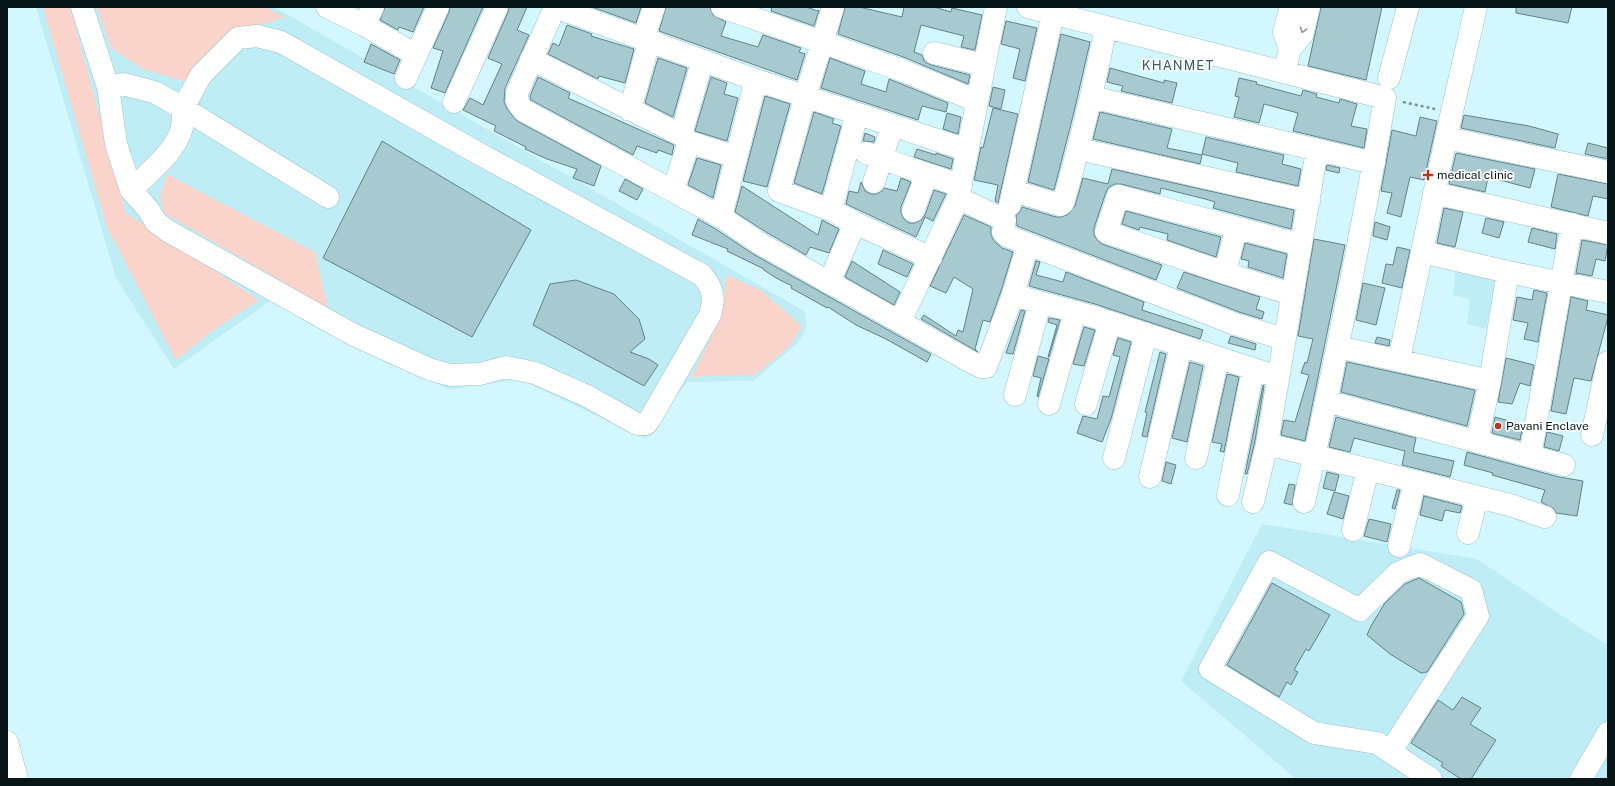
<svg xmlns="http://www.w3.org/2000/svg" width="1615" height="786" viewBox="0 0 1615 786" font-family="'Public Sans',sans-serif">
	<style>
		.built { fill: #bfedf5 }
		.green { fill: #fad4cb }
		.building { fill: #a7cad1; stroke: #618289 }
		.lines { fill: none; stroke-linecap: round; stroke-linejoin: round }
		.minor-casing { stroke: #9dc1c7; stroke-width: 23 }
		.path { stroke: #789297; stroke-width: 2.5; stroke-dasharray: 3 3; stroke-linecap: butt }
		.minor { stroke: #fff; stroke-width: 22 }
		.oneway { stroke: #909697 }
		.poi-dot { fill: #bf331c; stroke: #fdfdfd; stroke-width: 1.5 }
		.labels { text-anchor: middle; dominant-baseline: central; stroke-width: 3.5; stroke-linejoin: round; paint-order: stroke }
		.poi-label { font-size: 12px; fill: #081618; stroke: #fdfdfd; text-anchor: start }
		.neighbourhood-label { font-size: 13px; letter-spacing: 1px; fill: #3b5b61; stroke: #fdfdfd }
	</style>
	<rect width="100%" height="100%" fill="#d3f7fe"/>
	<path class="built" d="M36,7h238l530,304 3,16 -9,16 -45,38 -66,1 -41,57 -127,-60 -70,11 -176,-91 -99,70 -58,-91z
		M1456,267l41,10 -11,52 -19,-5 3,-25 -17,-4z
		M1262,524l215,35 105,70 26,16v134h-312l-115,-98z"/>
	<path class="green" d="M43,7h27l56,206 133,87 -47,31 -36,29 -69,-133z
		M97,7h168l20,10 -58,18 -22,27 -22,19 -40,-12 -32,-21z
		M167,174l148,78 13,56 -164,-95 -4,-16z
		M726,275l35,15 41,36 -13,21 -34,28 -49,1 -15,2 20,-40 13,-33z"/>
	<path class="building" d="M385,7h39l-11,25 -14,-5 -1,3 -18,-10z
		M450,7h33l-38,86 -14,-5 12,-37 -10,-3 16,-36z
		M509,7h18l-10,23 12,5 -24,53 -1,14 3,7 10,12 84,45 -7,20 -21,-8 4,-9 -30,-10 -22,-10 1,-2 -32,-16 2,-5 -33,-16 7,-12 13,7 19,-41 -14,-6 20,-46z
		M592,7h49l-5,16z
		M666,7h44l3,8 13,7 -5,14 37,11 5,-12 38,13 -2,4 6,2 -8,26 -138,-49z
		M772,7h34l12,4 1,-1 -5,16 -43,-15z
		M845,7h14l43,10 2,-10h30l17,5 1,-4 30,7 -7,35 -14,-3 3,-11 -43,-11 -7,27 8,3 3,7 6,3 39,10 -2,9 -62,-26 -68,-24z
		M1321,7h61l-16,73 -58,-14z
		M1516,7h56l-4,16 -52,-10z
		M1006,21l31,7 -12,53 -12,-3 7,-29 -19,-5z
		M567,25l25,9 -1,2 43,13 -9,34 -26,-7 -1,3 -50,-25 5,-11 6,3z
		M1061,34l29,8 -16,70 -20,78 -26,-8z
		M371,44l29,16 -6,14 -30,-12z
		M658,58l29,10 -14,49 -28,-14z
		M830,58l35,13 -4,13 25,8 3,-13 59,24 -2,9 -24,-6 -4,14 -97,-32z
		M1110,68l54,15v-3l13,3 -5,20 -51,-12 2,-5 -16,-4z
		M538,77l32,16 -2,5 106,47 -2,10 -14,-5 -1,3 -20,-7 -4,9 -102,-55 -1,-4z
		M711,77l16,6 -3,11 14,4 -11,43 -32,-10z
		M1239,78l18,4 -1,2 45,12 2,-6 14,4 -1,3 23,6 1,-4 17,5 -6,22 16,3 -3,19 -71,-17 5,-18 -34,-9 -5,19 -25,-6 5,-20 -4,-1z
		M993,87l12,3 -4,19 -12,-3z
		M765,96l25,8 -23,83 -24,-6z
		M993,108l25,6 -20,89 -3,-2 3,-16 -24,-5 7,-33 2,1z
		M814,112l20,7 -2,4 9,3 -19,68 -28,-11z
		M1100,112l72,17 -5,19 35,7 -2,9 -107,-25z
		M947,113l14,4 -3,17 -15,-5z
		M1464,115l65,11 29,8 -3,14 -94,-20z
		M1420,117l17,4 -13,59 -14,-3 -9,40 -14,-4 5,-20 -11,-2 11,-61 24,6z
		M865,133l10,4 -1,5 -11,-1z
		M1206,137l78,18 -2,9 19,5 -3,17 -62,-14 2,-9 -36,-9z
		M382,141l149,89 -59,107 -149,-79z
		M1588,143l20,5v11l-23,-5z
		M917,149l19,6v-2l17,6 -2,10 -37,-12z
		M1456,153l79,16 -5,19 -42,-11 -3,15 -36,-8z
		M697,158l24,7 -8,33 -25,-13z
		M1327,165l13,3 -1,5 -13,-3z
		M1112,169l182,41 -3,19 -78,-21 2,-6 -10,-3 -44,-11 -1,6 -39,-10h-6l-6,3 -3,5 -12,36v7l3,5 5,4 60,21 -6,15 -139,-54 -1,-11 3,-2 3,-6 34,10h5l6,-2 8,-9 8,-28 25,6z
		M1558,174l50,10v15l-15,-3 -5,20 -37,-9z
		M901,178l10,4 -10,25v6l3,6 5,4h6l6,-3 4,-5 9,-25 12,4 -13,27 -8,-4 -9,20 -70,-33 3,-13 9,2 3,-11 4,9 6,3h5l6,-3 2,-3 13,3z
		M625,179l18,10 -6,11 -18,-9z
		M742,186l76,49 4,-15 17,9 -10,24 -19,-6 -4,8 -40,-23 -31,-20z
		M1444,208l19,4 -8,35 -18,-4z
		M1126,211l95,26 -5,20 -49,-17 1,-6 -28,-7 -1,3 -17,-6z
		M964,215l27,12v8l3,6 8,7 11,4 -12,39 -11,31 -7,-2 -8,29 3,3 -57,-33 3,-4 32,21 2,-6 5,2 10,-43 -19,-12 -8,16 -16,-7z
		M1486,218l18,4 -5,16 -17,-5z
		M698,219l16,9 39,26 178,100 -4,8 -41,-23 -30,-14 -28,-18 -1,1 -36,-20 1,-2 -16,-8 -12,-8v-1l-37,-18 1,-2 -36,-14z
		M1375,222l15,5 -3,13 -14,-4z
		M1532,228l25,6 -2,15 -27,-7z
		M1314,239l31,6 -40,196 -24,-6 3,-15 11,2 14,-47 -8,-2 4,-11 2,1 6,-24 -15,-3z
		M1582,240l26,5 -3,16 -9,-2 -4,17 -16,-3z
		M1245,243l42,11 -4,24 -35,-11 1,-6 -8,-2z
		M1397,247l13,3 -8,38 -20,-5 4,-19 7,1z
		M883,250l30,14 -6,13 -29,-13z
		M852,261l48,31 -6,13 -49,-28z
		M1036,261l4,1 -4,13 27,7 3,-10 78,30 -2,8 61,20 -3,9 -105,-35 -66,-18z
		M1184,272l76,25 -4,12 8,3 -2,7 -23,-7 -62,-24z
		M576,280l38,14 25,25 6,20 -15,13 19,7 9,6 -14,21 -111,-61 17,-41z
		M1363,283l22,5 -9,37 -20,-5z
		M1534,290l13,3 -9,49 -14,-3 4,-16 -15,-3 4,-23 15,3z
		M1571,297l17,4 -2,9 22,5v2l-17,64 -17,-3 -8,36 -15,-3z
		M1021,310l4,1 -12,43 -7,-1z
		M1049,318l11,2 -11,37h-1l9,-32 -9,-3z
		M1084,327l11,3 -11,36 -11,-2z
		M1231,336l25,8 -1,6 -27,-7z
		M1377,337l13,3 -1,6 -14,-3z
		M1118,338l13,4 -20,77 -9,23 -25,-9 6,-17 14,3 6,-23 6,1 11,-40 -7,-2z
		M1160,352l6,2 -19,83 -5,-1 5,-23 -2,-1z
		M1038,356l11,3 -11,38 -1,-1 4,-18 -8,-2z
		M1506,358l28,7 -4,21 -10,-3 -8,21 -14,-2z
		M1190,362l13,4 -16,76 -15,-4z
		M1347,362l128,28 -8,36 -126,-34z
		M1227,374l12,3 -15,75 -4,-1 2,-7 -10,-2z
		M1263,385l1,1 -9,55 -8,33h-2z
		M1336,417l80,21 -3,14 41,9 -4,16 -48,-12 3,-14 -51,-13 -4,14 -21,-5z
		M1495,417l28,8 -3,15 -28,-7z
		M1547,432l16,4 -4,15 -15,-4z
		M1467,452l92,25 24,4 -6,35 -21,-3 -2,-4 -13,-7 4,-12 -53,-15 1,-2 -29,-8z
		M1166,462l10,3 -5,19 -9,-3z
		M1327,472l12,3 -4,16 -12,-3z
		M1289,484l6,1 -3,20 -8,-2z
		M1397,490h3l-5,19 -3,-1z
		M1334,492l15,4 -6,23 -16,-5z
		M1424,496l38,10 -2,7 -15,-3 -3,11 -22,-6z
		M1369,519l22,5 -4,18 -23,-6z
		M1419,578l42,24 3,12 -37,58 -6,1 -31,-19 -23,-19 4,-9 14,-23 20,-19z
		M1272,583l58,32 -21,36 -3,-2 -12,21 4,2 -7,13 -4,-3 -8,15 -52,-32z
		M1462,697l19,11 -11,16 26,16 -25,39h-10l-20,-13 2,-3 -32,-20 27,-43 15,10z"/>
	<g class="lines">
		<defs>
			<path id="minor" d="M82,7l26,80 8,57 15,46 17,19 8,13 12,9 184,103 77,35 21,6 30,-1 26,-7 29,6 52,23 50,28h9l4,-5 60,-104c5,-18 4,-25 -8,-40l-235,-128 -186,-105 -24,-6 -19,2 -37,37 -18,33 -29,-16 -31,-8 -15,3
				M327,7l37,18 52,30
				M555,7l-38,86v9l6,8 198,107 35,-137
				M555,7l201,73 211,70
				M722,7l179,63 76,31
				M996,7l-38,191 47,22 -2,12 4,4 228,88 49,15
				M1028,7l357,91c-23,135 -51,270 -81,404
				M364,25l9,-18
				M643,40l11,-33
				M1290,49l-6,-17 7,-25
				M934,53l49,12
				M531,59l150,76 8,7 -16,49
				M1284,72l6,-23 12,-14 7,-28
				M406,78l32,-71
				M1389,78l19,-71
				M1091,97l283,66
				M454,102l43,-95
				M630,110l19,-68
				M857,114l-26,96 24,13 76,35
				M681,135l21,-73
				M1446,138l162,34
				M689,142l47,15
				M1079,149l230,52
				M866,153l95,33
				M874,182l18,-56
				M131,190c17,-17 46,-39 51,-63 1,-6 1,-13 1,-19l145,89
				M1014,191l46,14 3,-2c17,-58 31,-117 43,-176
				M1434,193l174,40
				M1010,205l43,-192
				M831,210l-52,-19 26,-94 28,-90
				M913,211l14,-37
				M721,217l38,26 141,79 58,-124
				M1028,244l-15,51 78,21 187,61
				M1422,252l86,20 100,20
				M1225,273l11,-44
				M829,283l26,-60
				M1291,294l-66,-21 -119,-41 12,-36 183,49
				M900,322l71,40 11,5h4l27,-72
				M1338,347l152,34
				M1399,360l47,-222 30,-131
				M1015,395l25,-92
				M1326,401l238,64
				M1049,404l26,-92
				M1086,404l24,-82
				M1592,435l16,-73
				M1477,441l13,-60 18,-109
				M1267,444l243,61 35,12
				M1530,456l42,-232
				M1114,458l32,-124
				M1196,458l22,-100
				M1150,477l31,-131
				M1228,495l25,-126
				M1253,502l14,-58 50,-294
				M1353,530l15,-61
				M1468,533l9,-36
				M1399,546l16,-65
				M7,742l10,37
				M1390,752l88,-136 -7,-26 -51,-26 -22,9 -38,37 -91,-48 -59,107 104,64 63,10 54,36
				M1581,779l27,-46"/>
		</defs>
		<use href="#minor" class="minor-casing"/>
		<path class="path" d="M1403,102l32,7"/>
		<use href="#minor" class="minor"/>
	</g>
	<defs><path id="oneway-chevron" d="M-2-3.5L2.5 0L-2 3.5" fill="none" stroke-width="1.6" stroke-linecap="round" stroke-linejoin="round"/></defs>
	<use class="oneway" href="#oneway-chevron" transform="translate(1303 30) rotate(107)"/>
	<g class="poi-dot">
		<path d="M1426 169h4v4h4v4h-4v4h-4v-4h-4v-4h4z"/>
		<circle cx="1498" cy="426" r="4"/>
	</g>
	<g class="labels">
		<g class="poi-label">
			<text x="1437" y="175">medical clinic</text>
			<text x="1506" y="426">Pavani Enclave</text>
		</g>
		<g class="neighbourhood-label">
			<text x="1178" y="65">KHANMET</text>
		</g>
	</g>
	<rect width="1615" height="786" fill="none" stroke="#081618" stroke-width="16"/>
</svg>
